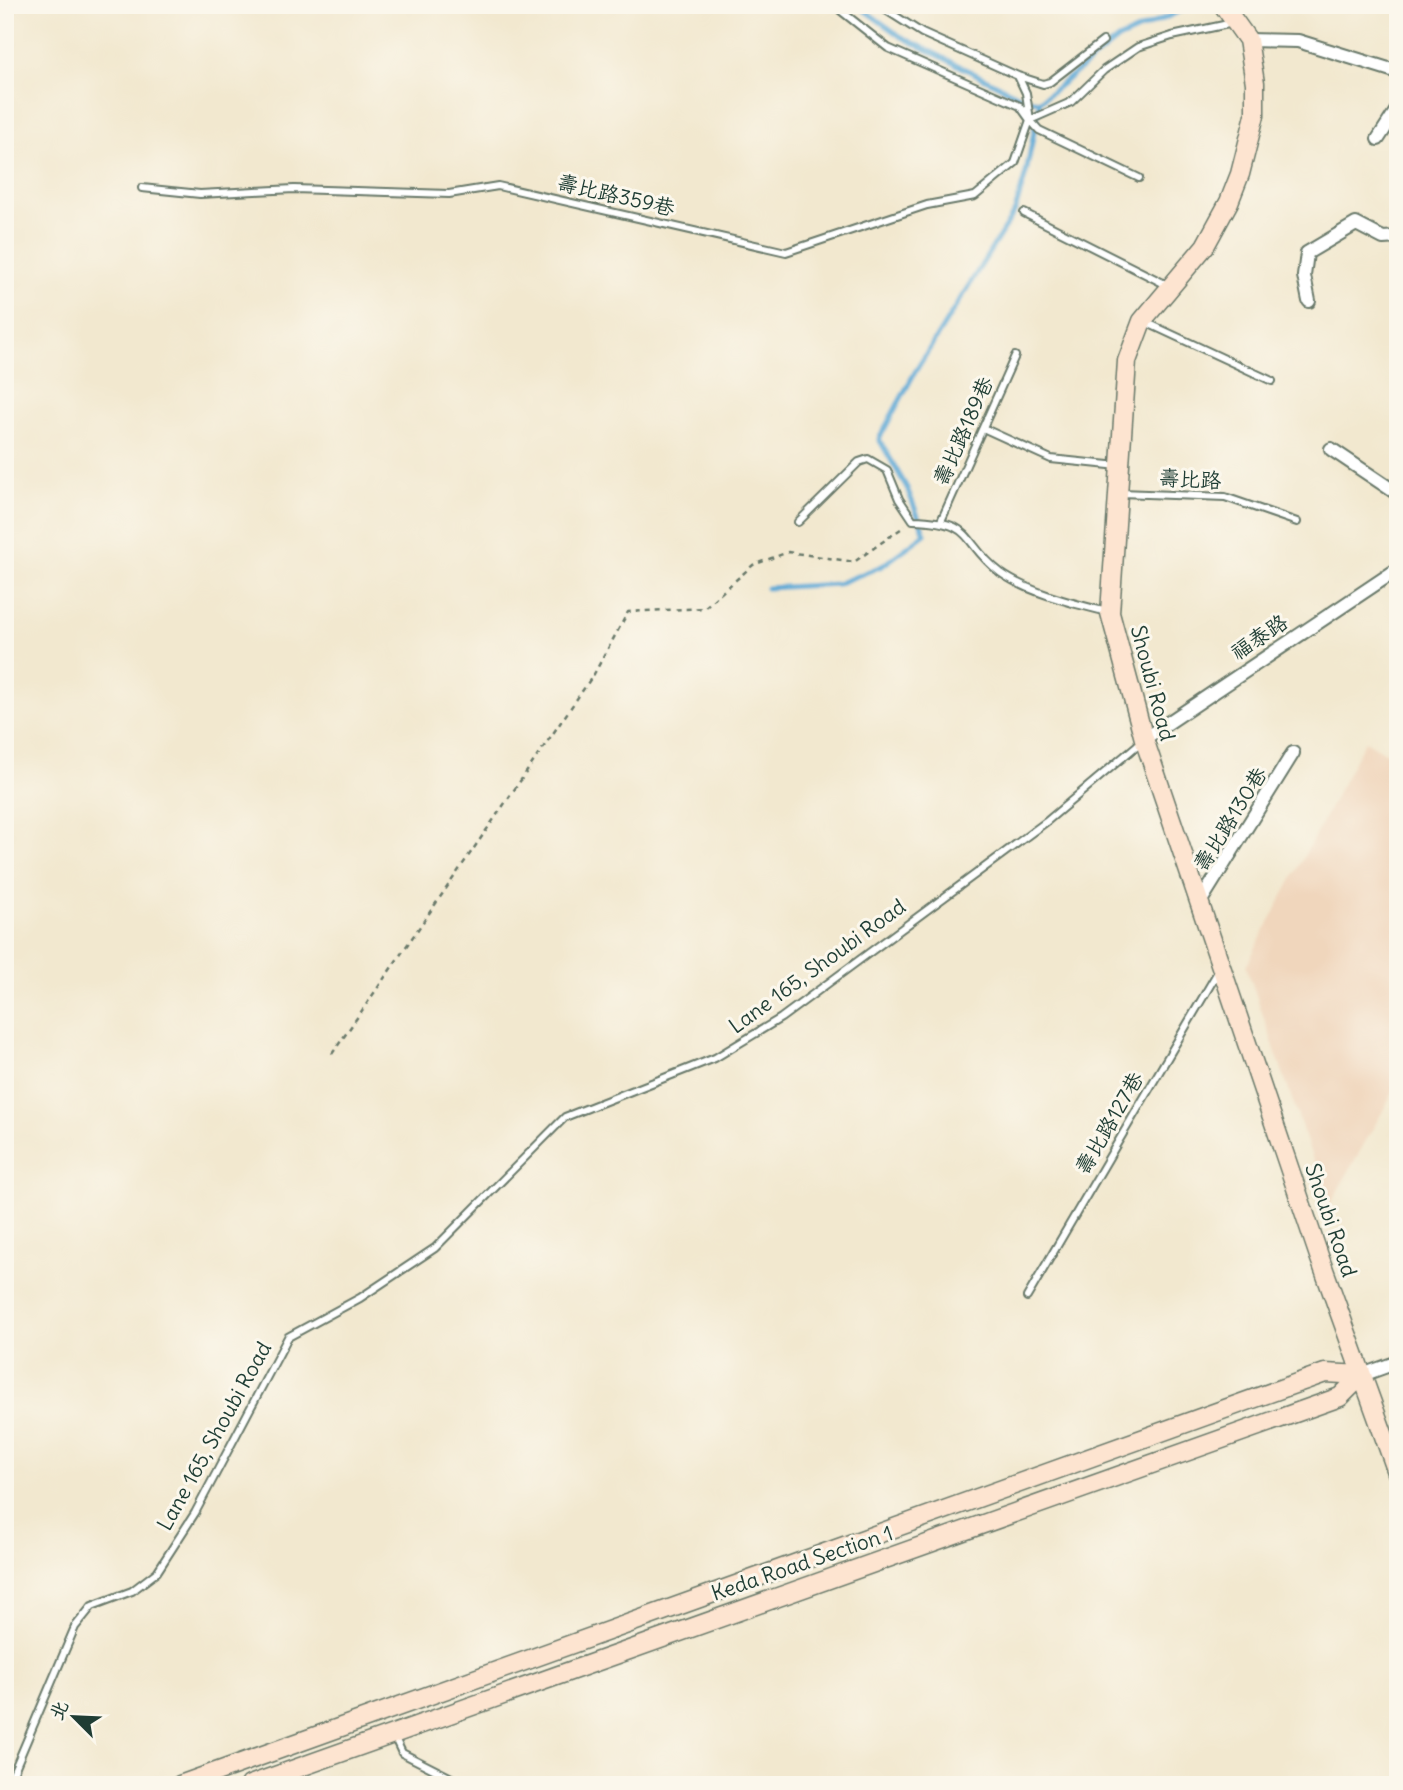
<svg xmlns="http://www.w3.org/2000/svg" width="1403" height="1790" viewBox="0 0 1403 1790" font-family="Delius,'LXGW WenKai TC',sans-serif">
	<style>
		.built { fill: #f0d6bc }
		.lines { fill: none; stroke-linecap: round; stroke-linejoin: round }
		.stream { stroke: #5ca8d5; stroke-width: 5 }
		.lane-casing { stroke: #69796a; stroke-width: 10 }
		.street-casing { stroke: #69796a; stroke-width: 16 }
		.secondary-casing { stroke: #69796a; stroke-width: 21 }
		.path { stroke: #69796a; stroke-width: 2.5; stroke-dasharray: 5 5; stroke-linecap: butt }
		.lane { stroke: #fff; stroke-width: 6 }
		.street { stroke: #fff; stroke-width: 12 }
		.secondary { stroke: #fde4d0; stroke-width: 18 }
		.labels { text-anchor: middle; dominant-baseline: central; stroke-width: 6; stroke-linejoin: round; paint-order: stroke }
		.street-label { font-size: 21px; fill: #1f3d34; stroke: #fbf7ec }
	</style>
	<rect width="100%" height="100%" fill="#fbf7ec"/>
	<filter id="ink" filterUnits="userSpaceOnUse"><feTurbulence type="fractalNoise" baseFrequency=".0143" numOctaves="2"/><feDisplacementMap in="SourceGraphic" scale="14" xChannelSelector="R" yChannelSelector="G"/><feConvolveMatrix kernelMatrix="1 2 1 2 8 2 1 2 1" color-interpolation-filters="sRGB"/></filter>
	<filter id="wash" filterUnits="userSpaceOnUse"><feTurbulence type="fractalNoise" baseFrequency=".00686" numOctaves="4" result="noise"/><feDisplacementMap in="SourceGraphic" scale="28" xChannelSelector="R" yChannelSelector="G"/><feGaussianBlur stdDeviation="1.57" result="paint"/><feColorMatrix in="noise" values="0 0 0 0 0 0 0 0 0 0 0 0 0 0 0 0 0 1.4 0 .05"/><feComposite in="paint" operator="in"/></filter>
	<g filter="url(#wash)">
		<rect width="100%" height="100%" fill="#f2e8cf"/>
		<path class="built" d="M1365,741l33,18v325l-69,122 -83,-240z"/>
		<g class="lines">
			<path class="stream" d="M857,5l43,31 125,63 15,2
				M1040,101l78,-62 76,-34
				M767,588l70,-4 45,-18 43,-32 -18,-46 -28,-49 36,-67 100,-161 11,-38 14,-72"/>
		</g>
	</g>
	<g filter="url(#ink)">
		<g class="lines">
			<defs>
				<path id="lane" d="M840,10l48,38 132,58 10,14 41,-18 33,-32 34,-23 34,-11 61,-13
					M1018,76l25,8 7,-2 53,-41
					M1030,120l9,10 100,48
					M142,188l58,6 94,-5 155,5 49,-8 288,66 141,-47 48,-9 40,-33 15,-43 -4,-27 -8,-17 -96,-43 -44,-28
					M1024,213l145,73
					M1143,321l129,60
					M985,429l66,30 68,7
					M1121,493l104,4 72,25
					M941,521l74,-165
					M798,522l61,-60 9,-3 19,11 12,29 14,21c65,2 46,21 88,53 28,20 74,31 107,39
					M1027,1297l192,-327
					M394,1736l8,17 63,32
					M8,1785l67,-158 17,-21 40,-15 25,-19 38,-59 93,-176 72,-39 75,-50 130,-131 150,-59 66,-40 265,-196 95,-80"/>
				<path id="street" d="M1248,40l50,1 100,31
					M1378,139l20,-31
					M1309,301l-5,-25 3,-23 49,-29 27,14 15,-1
					M1331,449l67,45
					M1144,739l254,-170
					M1199,904l94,-151
					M1362,1375l36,-13"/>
				<path id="secondary" d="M1223,5l25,35 7,43v32l-15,59 -11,28 -24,44 -63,75 -15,40 -17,252 34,126 175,517 79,219
					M180,1785l1145,-412 37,2
					M250,1785l1090,-388 22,-22"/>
			</defs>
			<use href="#lane" class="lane-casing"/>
			<use href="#street" class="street-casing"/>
			<use href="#secondary" class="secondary-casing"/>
			<path class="path" d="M332,1054l262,-380 34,-62 76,-4 49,-43 35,-13 66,10 51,-36"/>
			<use href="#lane" class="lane"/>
			<use href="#street" class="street"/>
			<use href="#secondary" class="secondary"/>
		</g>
	</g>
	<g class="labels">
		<g class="street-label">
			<text transform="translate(616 195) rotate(13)">壽比路359巷</text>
			<text transform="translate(963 431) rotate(-66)">壽比路189巷</text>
			<text transform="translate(1190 479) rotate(3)">壽比路</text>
			<text transform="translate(1259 637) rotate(-34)">福泰路</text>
			<text transform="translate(1153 683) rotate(75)">Shoubi Road</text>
			<text transform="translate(1230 819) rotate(-58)">壽比路130巷</text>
			<text transform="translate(817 966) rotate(-36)">Lane 165, Shoubi Road</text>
			<text transform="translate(1109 1123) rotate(-60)">壽比路127巷</text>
			<text transform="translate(1331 1220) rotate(71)">Shoubi Road</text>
			<text transform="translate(214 1436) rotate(-61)">Lane 165, Shoubi Road</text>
			<text transform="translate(802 1563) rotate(-19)">Keda Road Section 1</text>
		</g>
	</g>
	<rect width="1403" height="1790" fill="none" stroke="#fbf7ec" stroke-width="28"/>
	<g transform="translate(74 1717) rotate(294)" stroke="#fbf7ec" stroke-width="5" paint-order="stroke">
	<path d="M0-5L12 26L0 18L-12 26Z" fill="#1f3d34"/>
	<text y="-10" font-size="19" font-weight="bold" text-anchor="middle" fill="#1f3d34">北</text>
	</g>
</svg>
